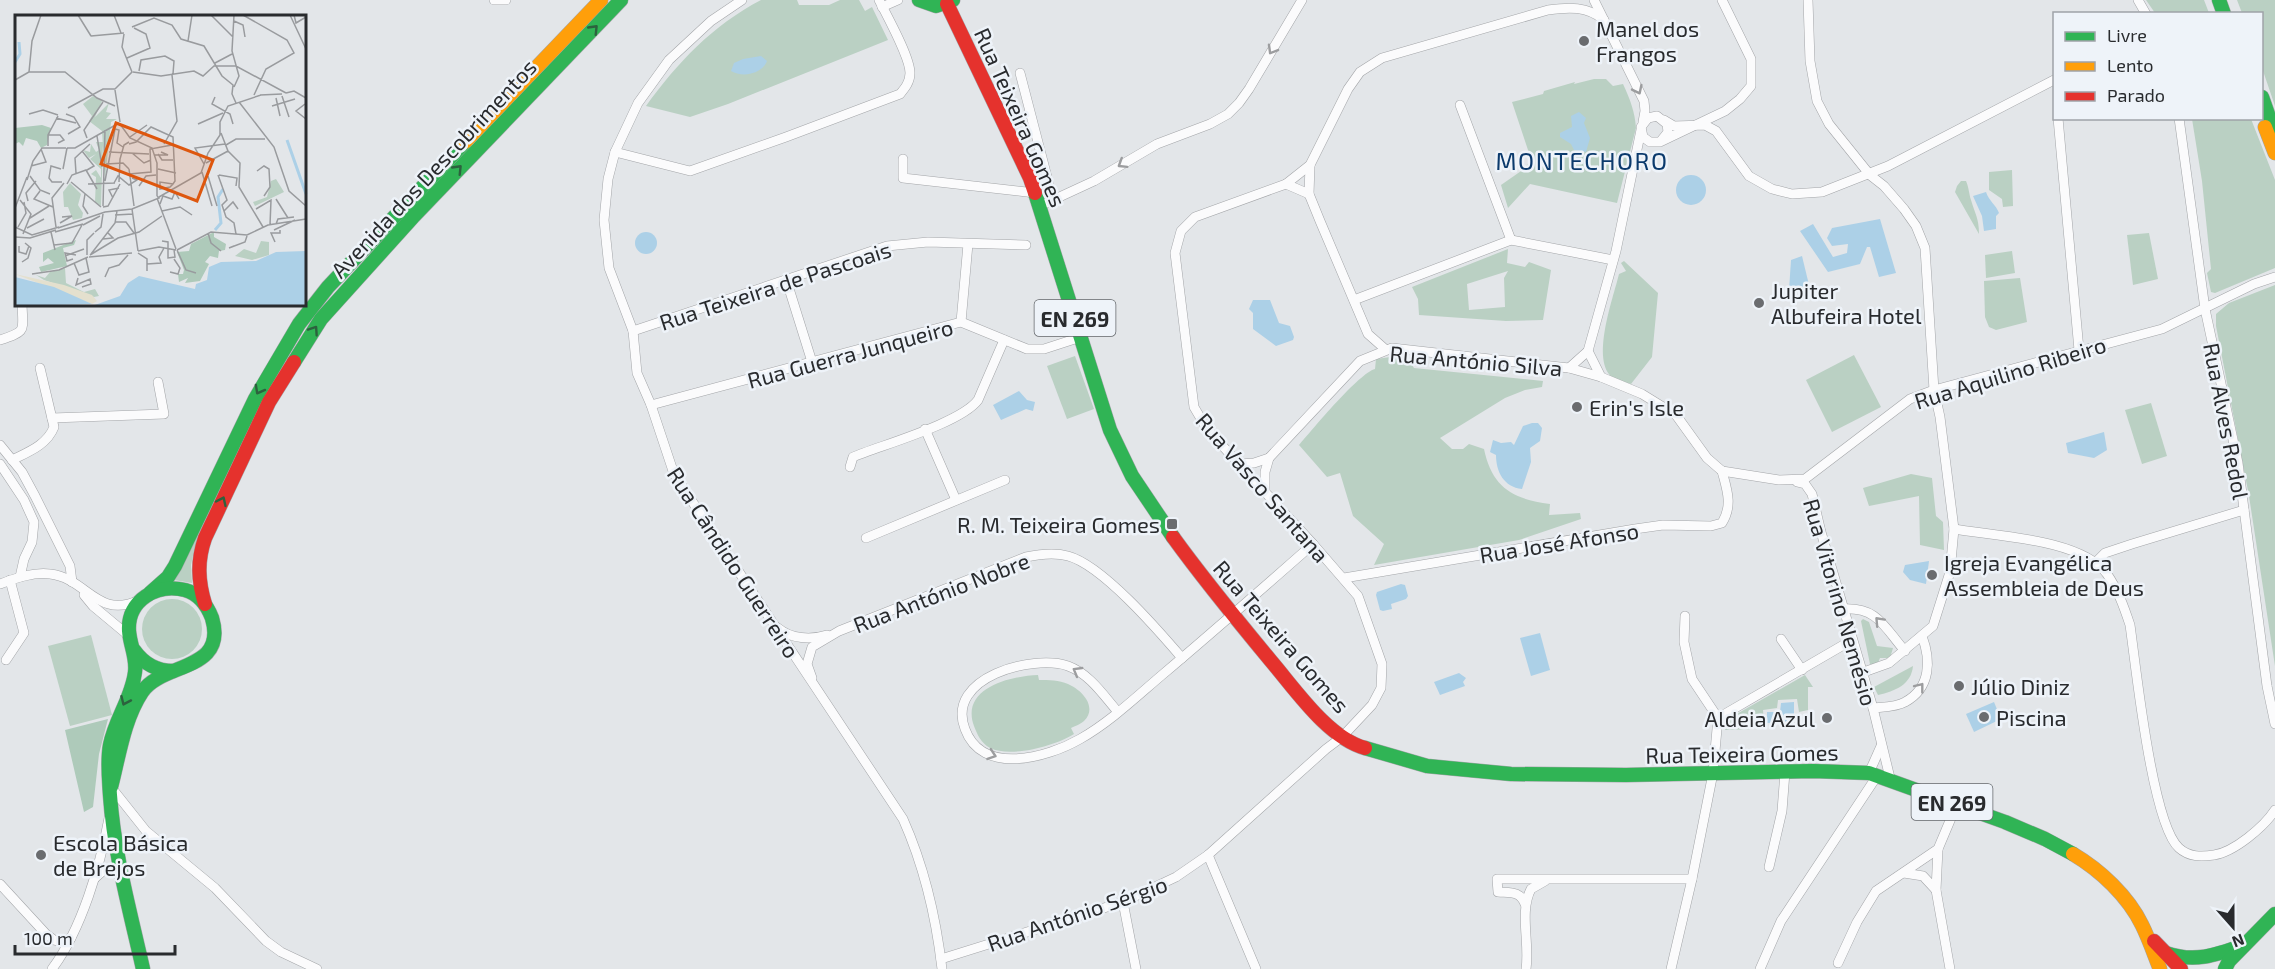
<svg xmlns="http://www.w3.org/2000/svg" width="2275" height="969" font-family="'Exo 2',sans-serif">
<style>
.green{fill:#bad0c3;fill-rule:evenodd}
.forest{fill:#aecaba}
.water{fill:#acd0e7}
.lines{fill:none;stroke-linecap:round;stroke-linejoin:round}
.street-casing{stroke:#a3a5a8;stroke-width:10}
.fast-casing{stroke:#a3a5a8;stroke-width:15}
.slow-casing{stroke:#a3a5a8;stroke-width:15}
.jam-casing{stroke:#a3a5a8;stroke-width:15}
.street{stroke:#fbfbfc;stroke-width:9}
.fast{stroke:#30b455;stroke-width:14}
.slow{stroke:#ff9f0a;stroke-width:14}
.jam{stroke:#e5322d;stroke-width:14}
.oneway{stroke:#2c623e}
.oneway2{stroke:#9c9d9f}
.poi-dot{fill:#6a6c6f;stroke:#eef3f9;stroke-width:2}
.labels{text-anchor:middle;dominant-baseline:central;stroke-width:5;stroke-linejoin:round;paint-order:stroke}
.shield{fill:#eef3f9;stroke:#64676b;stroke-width:1.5}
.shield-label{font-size:21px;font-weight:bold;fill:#292b2e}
.poi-label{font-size:22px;fill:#292b2e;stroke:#eef3f9;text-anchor:start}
.street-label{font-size:22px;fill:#292b2e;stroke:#eef3f9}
.neighbourhood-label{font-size:24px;letter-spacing:1.5px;fill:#0b3a6c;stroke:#eef3f9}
.inset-river{fill:none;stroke:#acd0e7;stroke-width:3}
.inset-road{fill:none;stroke:#999b9e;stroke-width:1.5}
.view{fill:#de570e;fill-opacity:0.15;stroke:#de570e;stroke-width:3}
.inset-edge{fill:none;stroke:#292b2e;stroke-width:3}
</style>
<rect width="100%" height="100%" fill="#e3e6e9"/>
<g class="green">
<path d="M761,0H797L799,5H829L840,0H859L865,11L872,7L888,40L728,104L690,117L646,106C677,63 713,25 761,0Z"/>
<path d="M2146,0H2204L2209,13H2155Z"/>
<path d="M2237,0H2275V106L2262,68V14L2242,13Z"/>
<path d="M1594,79H1606L1613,86L1623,84C1630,99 1635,112 1636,128L1617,203L1530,184L1508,208L1501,185L1524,169L1531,159L1512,102L1543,94L1544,91L1575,82L1574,84Z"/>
<path d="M2192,119H2251L2275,180V268L2215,293L2211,292L2207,273L2211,269L2202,181Z"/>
<path d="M2012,170L2013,206L2003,207L2002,199L1989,190V172Z"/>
<path d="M1961,181H1966C1969,188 1969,194 1971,200C1975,214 1979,218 1979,234L1955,192L1957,186Z"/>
<path d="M2149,233L2158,279L2133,285L2127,235Z"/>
<path d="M1508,249L1507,263L1525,267L1529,262L1551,270L1543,320L1506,321L1419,315L1418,299L1412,287ZM1508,271L1504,278L1505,307L1469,310L1467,284Z"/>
<path d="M2012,251L2015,273L1986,278L1985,255Z"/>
<path d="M1624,261L1658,293L1652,357L1631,384C1626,382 1618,381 1613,378C1590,361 1613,299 1619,274L1626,271L1621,263Z"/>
<path d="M2020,278L2027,322L1996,330L1989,327L1985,317L1984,281Z"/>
<path d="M2275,285V666L2249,496L2216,326V314L2229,303Z"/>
<path d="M1405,355L1414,368L1543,381L1542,387L1525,390L1505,398L1440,438L1452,449H1463L1469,444L1484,449C1492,487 1512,499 1550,504L1549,515L1580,513L1581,519L1519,540L1374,565L1384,544L1353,516L1340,473L1327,477L1299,445C1313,429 1359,373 1375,369L1376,359Z"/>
<path d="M1854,355L1881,407L1832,432L1806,380Z"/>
<path d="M1075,356L1094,409L1067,419L1047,366Z"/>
<path d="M277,373L194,550L191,565L192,583L174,580L185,561L258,406Z"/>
<path d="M2151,403L2167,456L2142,464L2125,410Z"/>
<path d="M1911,474L1932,478L1936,516L1943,522L1944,550L1920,545L1919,496L1869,506L1863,488Z"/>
<circle cx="172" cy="629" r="30"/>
<path d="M1863,619L1869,622L1877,646L1893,648L1890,658H1880L1877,665L1870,664L1861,621Z"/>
<path d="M91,635L112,715L70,726L48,646Z"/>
<path d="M1913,666C1911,685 1895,691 1878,695L1874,687Z"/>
<path d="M1038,675L1039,680C1049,680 1059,680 1068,684C1082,690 1098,707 1084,721C1081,724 1075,726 1071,728L1074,734C1055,746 1011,758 990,748C981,743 977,734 974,726C960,688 1011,676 1038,675Z"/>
<path d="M1805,675L1813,687H1808V710L1799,712L1797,699L1778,700L1777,708L1763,710L1764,723L1755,724V729L1725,730L1728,719Z"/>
</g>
<path class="forest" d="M108,719L99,754L93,807L84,812L65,730Z"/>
<g class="water">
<path d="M761,56L767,61C762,74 743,78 731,71L734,63L743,59Z"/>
<path d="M1579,112L1586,118L1584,123L1590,138L1586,152L1574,150L1571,144L1560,137V133L1572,127L1571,116Z"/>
<circle cx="1691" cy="190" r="15"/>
<path d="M1986,192C1989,201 1996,205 1999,213L1996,216V229L1984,231L1982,216L1973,196Z"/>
<path d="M1880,219L1896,273L1879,277L1870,247H1867L1860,264L1828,272L1800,231L1813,224L1833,257L1847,253L1848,244L1832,246L1827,238L1832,228Z"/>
<circle cx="646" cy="243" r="11"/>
<path d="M1802,256L1809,285L1789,290L1791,260Z"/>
<path d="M1253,300H1270L1279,323L1290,326L1294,337L1293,340L1276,346L1253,329V313L1249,309Z"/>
<path d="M1019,391L1027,400L1035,402L1033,411L1026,409L1001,420L993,405Z"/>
<path d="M1532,423H1538L1542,428L1540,441L1530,448L1531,462L1522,489C1504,487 1496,472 1496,455L1490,452L1493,440L1501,443L1511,442L1514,445L1523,426Z"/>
<path d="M2104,432L2107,450L2094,458L2068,453L2066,443Z"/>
<path d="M1929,561L1926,584L1910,580L1903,572L1905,565Z"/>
<path d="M1401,584L1405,585L1408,596L1406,599L1391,604L1392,609L1383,611L1380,610L1376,595L1377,592Z"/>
<path d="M1540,633L1550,670L1531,676L1520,638Z"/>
<path d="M1459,673L1466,678L1463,682L1465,686L1440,695L1434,682Z"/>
<path d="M1794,702V722L1767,723V712H1780L1781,703Z"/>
<path d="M1994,702L2001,719L1974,732L1966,714Z"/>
</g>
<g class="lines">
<g class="street-casing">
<g id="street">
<path d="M494,0H506"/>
<path d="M742,0L711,21L669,60L638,103L615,152L608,179L604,220L609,268L633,331L637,373L651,405L674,474L903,819C924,866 936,917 942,969"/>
<path d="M1594,0L1644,101L1645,111L1643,122"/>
<path d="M1808,0L1810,61L1817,101L1829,124L1870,175L1884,186L1904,209L1916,226L1925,248L1934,390L1940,417L1954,529L1950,572L1933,626L1889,663L1861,673"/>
<path d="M2138,0L2146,14"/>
<path d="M882,7L898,0"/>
<path d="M1020,73L1053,200"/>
<path d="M1460,105L1511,240"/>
<path d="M2058,118L2079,350"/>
<path d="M2179,118L2205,309L2238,463L2267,686L2275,724"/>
<path d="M1664,120L1674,126L1705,125L1716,131L1749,176L1772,189L1792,194L1822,192L1888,166L2054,80"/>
<path d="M1660,142L1668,132L1667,124L1657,116L1648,118L1641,127L1643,137L1650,142H1660L1725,111L1740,99L1751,86V59L1722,0"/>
<path d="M615,152L690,171L786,137L900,94C905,88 910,82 910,73C910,57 887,16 879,0"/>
<path d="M903,159V178L1035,193"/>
<path d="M1310,165L1309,194L1320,221L1368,334L1385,349"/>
<path d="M1286,184L1309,194"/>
<path d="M1040,206L1094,181L1157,144L1210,124L1228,114L1239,103L1249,89L1302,0"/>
<path d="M786,279L812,362"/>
<path d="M1354,300L1511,240L1613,260"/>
<path d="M961,322L968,244"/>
<path d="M633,331L887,246L928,242L1026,245"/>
<path d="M0,340C27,331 23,332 22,304"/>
<path d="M1588,351L1601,377"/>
<path d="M1569,368L1588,351L1616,251L1641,130"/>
<path d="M651,405L961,322L1027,349H1044L1081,337"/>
<path d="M52,418L164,414L158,382"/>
<path d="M925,429L956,500"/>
<path d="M0,445L22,472L35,496L70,566L72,582"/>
<path d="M12,460C28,452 47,445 54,427L40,368"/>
<path d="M0,464L24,500L34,522L32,542L24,559L20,577"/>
<path d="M1240,464L1254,463L1269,458"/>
<path d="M850,467L853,457C882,445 961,423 978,400L1004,340"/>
<path d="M1722,471L1779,480L1805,479L1910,399L1934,390L2162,329L2254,284L2275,277"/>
<path d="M1797,482L1805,484L1812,494L1821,532L1873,708L1891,782"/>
<path d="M1265,490V472L1269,458L1360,361L1392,348L1569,368L1601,377L1642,394L1676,415L1707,458L1722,471"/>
<path d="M1954,529C1995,536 2082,539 2107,574C2118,590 2124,607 2130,625C2136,667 2152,824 2179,848C2189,857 2201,857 2214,855C2234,852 2264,827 2275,810"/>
<path d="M866,538L1005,480"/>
<path d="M2096,562L2105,553L2132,544L2244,510"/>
<path d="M1344,578L1635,529L1663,525L1711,526L1722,523C1733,505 1727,490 1722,471"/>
<path d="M0,584C16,578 33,572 50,574C87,578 97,620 139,600"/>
<path d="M84,595L93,606L129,636"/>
<path d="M1843,609C1878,607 1884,627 1905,651"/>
<path d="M1685,616L1684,642L1692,679L1718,718"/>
<path d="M778,628C791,639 811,640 827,635"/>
<path d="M1781,639L1802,670"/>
<path d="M6,660L24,633L10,580"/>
<path d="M812,678L807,664L812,647L839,631L1026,557C1040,554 1054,552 1068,556C1102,565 1158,630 1182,658"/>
<path d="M1873,708C1883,707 1897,707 1905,702C1931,688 1931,660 1922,636"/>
<path d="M1118,712C1104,696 1090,674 1068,666C1033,654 945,677 965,729C982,776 1047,758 1080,739C1110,722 1136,697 1162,675C1213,632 1263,588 1313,544"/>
<path d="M1869,773L1881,746"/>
<path d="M111,787L146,831L215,888L266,941L281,952L317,969"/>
<path d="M1938,849L1936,890L1950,969"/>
<path d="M1208,855L1256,969"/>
<path d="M1769,867L1782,811L1785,772"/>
<path d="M1904,873L1923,876L1936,890"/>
<path d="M95,878L104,870L110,868L122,878"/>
<path d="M0,884L46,934L54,940L63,942L71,938"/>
<path d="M1123,902L1136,969"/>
<path d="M1525,904C1520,891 1511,893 1498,892L1497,879H1692"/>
<path d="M941,959L1123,902L1176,877L1208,855L1326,749L1342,737L1372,705L1381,688L1382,664L1358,596L1313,544L1207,429L1194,407L1175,253L1181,231L1195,217L1286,184L1310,165L1348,89L1360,72L1382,58L1548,10C1569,7 1587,6 1604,20"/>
<path d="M1838,963L1857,922L1876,891L1938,849L1957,804"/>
<path d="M52,969C82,929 100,866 109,818"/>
<path d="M1526,969C1530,943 1519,912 1531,889L1545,881"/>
<path d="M1671,969L1692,879L1713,773L1718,718L1852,640"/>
<path d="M1760,969L1781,921L1877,776"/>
</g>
</g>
<g class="fast-casing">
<g id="fast">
<path d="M919,0L936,6L953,0"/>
<path d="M2219,0L2224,14"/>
<path d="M2262,97L2275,134"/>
<path d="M1035,193L1110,430L1132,476L1173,537"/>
<path d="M294,362L321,319L413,217L621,0"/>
<path d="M150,593L168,577L175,566L255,399L299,324L328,287L465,142"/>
<path d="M134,650C144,664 156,671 173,671"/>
<path d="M1365,748L1427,766L1511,774L1626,775L1813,771L1869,773L2005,822L2045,839L2073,854"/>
<path d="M111,787C119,756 124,719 142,692C162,662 228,672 212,618C207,605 199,594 185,590C157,583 127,600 129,631C130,645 137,658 135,672C132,698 115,719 110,745C107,761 109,778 110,795C114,854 130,911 143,969"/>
<path d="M2166,953C2195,963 2216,955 2244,945"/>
<path d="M2225,969L2229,961L2275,914"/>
</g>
</g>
<g class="slow-casing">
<g id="slow">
<path d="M2265,127L2275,153"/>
<path d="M465,142L601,0"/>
<path d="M2073,854C2100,870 2128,896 2142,925C2149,939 2154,954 2160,969"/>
</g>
</g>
<g class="jam-casing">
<g id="jam">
<path d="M947,4L1030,178L1035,193"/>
<path d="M1173,537C1204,580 1237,620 1271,661C1295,689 1328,738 1365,748"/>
<path d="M205,604C198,581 197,561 205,538L269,402L294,362"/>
<path d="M2154,941L2181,969"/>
</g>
</g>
<use href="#street" class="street"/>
<use href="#fast" class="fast"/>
<use href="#slow" class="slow"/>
<use href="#jam" class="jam"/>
</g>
<defs><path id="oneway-chevron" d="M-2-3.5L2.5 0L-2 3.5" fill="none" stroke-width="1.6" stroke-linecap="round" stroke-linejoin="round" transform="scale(1.5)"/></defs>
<g class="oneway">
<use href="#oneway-chevron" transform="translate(594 29) rotate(-46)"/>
<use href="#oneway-chevron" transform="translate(458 169) rotate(-46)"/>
<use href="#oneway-chevron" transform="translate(314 330) rotate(-56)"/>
<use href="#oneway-chevron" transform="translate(259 390) rotate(119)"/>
<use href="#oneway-chevron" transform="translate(222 501) rotate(-65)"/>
<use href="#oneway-chevron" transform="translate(125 701) rotate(114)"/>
</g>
<g class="oneway2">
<use href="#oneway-chevron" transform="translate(1272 50) rotate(120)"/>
<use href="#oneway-chevron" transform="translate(1638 90) rotate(64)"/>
<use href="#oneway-chevron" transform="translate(1122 164) rotate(148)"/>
<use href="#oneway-chevron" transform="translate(1879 621) rotate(-133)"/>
<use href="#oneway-chevron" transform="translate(1077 671) rotate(-150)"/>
<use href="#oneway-chevron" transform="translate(1920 687) rotate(-52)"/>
<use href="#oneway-chevron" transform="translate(992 755) rotate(19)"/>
</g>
<g class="poi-dot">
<circle cx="1584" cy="41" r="6"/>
<circle cx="1759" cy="303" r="6"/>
<circle cx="1577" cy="407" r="6"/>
<rect x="1166" y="518" width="12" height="12" rx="3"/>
<circle cx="1932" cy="575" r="6"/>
<circle cx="1959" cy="686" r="6"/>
<circle cx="1984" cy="717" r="6"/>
<circle cx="1827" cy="718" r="6"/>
<circle cx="41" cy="855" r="6"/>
</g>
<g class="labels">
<g class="shield">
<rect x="1034.5" y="300" width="81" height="36" rx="4.5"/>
<rect x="1911.5" y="784" width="81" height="36" rx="4.5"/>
</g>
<g class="shield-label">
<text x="1075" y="318">EN 269</text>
<text x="1952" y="802">EN 269</text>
</g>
<g class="poi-label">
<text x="1596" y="28">Manel dos<tspan x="1596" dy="25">Frangos</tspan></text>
<text x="1771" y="290">Jupiter<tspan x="1771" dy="25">Albufeira Hotel</tspan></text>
<text x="1589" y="407">Erin's Isle</text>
<text x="1160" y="524" text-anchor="end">R. M. Teixeira Gomes</text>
<text x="1944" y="562">Igreja Evangélica<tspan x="1944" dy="25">Assembleia de Deus</tspan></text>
<text x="1971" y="686">Júlio Diniz</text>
<text x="1996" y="717">Piscina</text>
<text x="1815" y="718" text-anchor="end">Aldeia Azul</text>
<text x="53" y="842">Escola Básica<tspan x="53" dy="25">de Brejos</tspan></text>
</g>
<g class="street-label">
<text transform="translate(1021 117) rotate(66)">Rua Teixeira Gomes</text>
<text transform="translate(433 168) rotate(-47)">Avenida dos Descobrimentos</text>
<text transform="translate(775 285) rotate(-18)">Rua Teixeira de Pascoais</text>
<text transform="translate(850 353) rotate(-15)">Rua Guerra Junqueiro</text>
<text transform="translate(1476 360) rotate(5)">Rua António Silva</text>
<text transform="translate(2010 372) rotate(-17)">Rua Aquilino Ribeiro</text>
<text transform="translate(2227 421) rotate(79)">Rua Alves Redol</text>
<text transform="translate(1263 487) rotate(49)">Rua Vasco Santana</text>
<text transform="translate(1559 542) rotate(-9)">Rua José Afonso</text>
<text transform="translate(734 562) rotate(57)">Rua Cândido Guerreiro</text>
<text transform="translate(941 592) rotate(-21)">Rua António Nobre</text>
<text transform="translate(1841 602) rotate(74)">Rua Vitorino Nemésio</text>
<text transform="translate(1282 636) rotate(49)">Rua Teixeira Gomes</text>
<text transform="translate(1742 753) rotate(-1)">Rua Teixeira Gomes</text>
<text transform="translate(1077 913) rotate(-19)">Rua António Sérgio</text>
</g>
<g class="neighbourhood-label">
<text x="1582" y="160">MONTECHORO</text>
</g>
</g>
<g transform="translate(15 15)">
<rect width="291" height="291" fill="#e3e6e9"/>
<path d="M78,81L87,86L80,102L94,88L91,97L96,98L91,104H102L96,107L90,164L87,116L74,106L77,101L68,89ZM81,127H88L86,191L80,187L81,162L76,159L81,155L86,163V154L75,144L81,139L74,143L68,135L75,137L76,129L81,137L84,135ZM261,164L269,177L240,191L238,187L252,182L256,166ZM55,168L66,179L63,190L68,198L67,203L58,205L53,192H49L48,177ZM246,226L254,227V240L237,245L220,241L229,234L241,238ZM50,253L51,268L69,277L80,274L84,281L79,282L29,265L21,260L30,263L35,257Z" fill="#bad0c3"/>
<path d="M27,110L36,113L32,130L26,133L22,126L11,123L8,131L4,127L0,129V113ZM199,217V222L211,229L210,235L204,236L203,243L195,241L190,247L194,249L185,266L170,268L173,263L164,267L163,259H168L169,255L162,237L174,236L176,229ZM61,225L59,230L48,233L52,251L26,257L24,252L39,248L33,243L28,247V238Z" fill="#aecaba"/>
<path d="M0,259L49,270L77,280L82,286L77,289Z" fill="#e4e0ce"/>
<path d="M291,236V291H77L105,281L113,268L124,261L180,274L181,269L192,265L194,252L206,247L241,246L261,237ZM0,262L39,272L77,289L0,291Z" fill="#acd0e7"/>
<path class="inset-river" d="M0,47L5,39L4,27M272,125L291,179M200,215L206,208L203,182L208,174"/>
<path class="inset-road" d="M63,0L76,21M99,0L106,18M196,0L218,22M228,0L272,25L279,38L251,54L239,80M275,0L291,34M279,0L281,8L291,2M219,6L228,10L230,22M117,12L139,3L157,10L166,24L189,31L207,61L218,70L217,79L221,88M76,21L109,18M173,26L177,0M112,43L135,33L131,19L119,13M200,48L217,39M124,56L126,45L150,41L159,46L158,59M14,57H50L82,83L100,91M118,57L146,61L179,56L188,61L199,51H221L271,78M0,65L14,57L17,26L26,0M219,72L224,61L217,36L219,0M100,74L117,57L107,32L109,19M100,75L105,107M271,78L279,76L291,83M245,80L267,79M267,81L274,102M200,82L197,89L215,99L218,109M261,83L265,101M224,87L259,132L274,176L291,191M290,89L281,96L291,104M257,91L280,84M53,93L88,74H100M14,99L28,95L43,100M51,99L59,102L65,112L53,119M41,103L61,108M105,109L115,123L137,133L142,148V181M183,109L208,98M206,118L213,136L225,148L224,172L248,212M33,120H45L49,125L43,128M291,120V148M82,121L87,152M115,122L132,110M72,123L69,115L88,87M114,129L121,127L136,112L158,122L160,166L158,169L155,172L145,174V167L158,169M149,129L162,106L157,60M211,130L221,124H250M33,131V120L43,101M52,133H60L104,108M67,136L79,151L72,155M94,137L134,139M117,138L129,148L136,145M143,139L147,145H158M139,140H153L146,137M191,148L213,136M91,149L108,148L114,154M189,149L180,133L210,129M16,151L31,147L26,134M46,154L36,151L34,163L37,167H47M48,154L52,133M114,154L119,191M143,154L161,158M242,156L249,151L254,154L255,172L249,181M187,157L197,191M61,158L60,143L75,129M114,159L136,157L135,134L157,130M203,160L212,185L207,190L211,202L219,208L221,219M204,160L222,163L221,171M15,161L25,175L35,179M193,161L202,191M12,165L18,146L27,133H51M90,166L100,114L104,115L102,128L108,132M56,167L86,192M104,167L105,144L109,130L114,127M99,168L103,161L114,170L122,165L117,163M52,169L57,160L71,155L82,174M73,169L100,168M124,171L131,161L141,160M25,176L19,184L38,192M70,179L68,191L73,199M144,182L186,158L193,138L205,120V107L213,91L246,80M98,183L94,175L104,173M142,183L161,234M261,184L273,203M5,185L16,199L8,219M13,186L11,178L21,166M145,189L148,181L157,184L160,177L164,184M88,191L90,115M88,192L93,191L105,169M0,193L12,162M117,194L123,236M241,194L256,185L255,210M147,196L165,192L177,200M209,196L218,187L223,194M100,200L118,199M15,203L34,191M100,207H111L119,218M45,208L57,201L47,202M261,209L263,204L279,202M68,210L85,201M0,212L17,220L44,212M3,212L11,198L9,187M41,212L37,183L49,168M12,213L29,204M43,213L90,197L117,194L144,183L142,181M259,215L280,205M36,217L40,235M40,217L68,209M80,217L86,212L88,199M193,218L196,228L206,236M0,222L15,223L41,215M88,224L98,223L92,217M147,226L153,227V243L160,242L159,235M260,227L256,218H265V215M39,230L57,228L67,210M4,231V237L11,239L14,231M219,231L214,233L230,227L232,221M162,235L196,217L232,220L253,210L291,204M162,235L171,255L181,258M123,236L144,232L161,235M123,238L132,244V256M76,239L100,208L102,196M72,240V225L79,218M75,240L103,223L124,217L147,201M50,241L69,234M74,242L117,238M58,244L52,246L50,238L61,240M7,247L13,243L16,233L10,228M59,248L64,260L74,257L71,243M132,249L146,248L144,242L149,233M155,257L163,259L165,253L159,244M17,259L44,255L73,242M90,262L94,253L104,250L113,240M63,263L61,270L75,264L76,269L67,272"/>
<path class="view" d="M101,108L198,145L182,186L86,149Z"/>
<rect width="291" height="291" class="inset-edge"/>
</g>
<rect x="2053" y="12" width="210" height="108" fill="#eef3f9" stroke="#9fa3a8" stroke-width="1.5"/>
<rect x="2065" y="32" width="30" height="9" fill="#30b455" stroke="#9fa3a8" stroke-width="1.5"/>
<text x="2107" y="42" font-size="18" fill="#292b2e">Livre</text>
<rect x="2065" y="62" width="30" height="9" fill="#ff9f0a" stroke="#9fa3a8" stroke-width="1.5"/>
<text x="2107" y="72" font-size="18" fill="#292b2e">Lento</text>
<rect x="2065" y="92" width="30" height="9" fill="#e5322d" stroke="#9fa3a8" stroke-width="1.5"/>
<text x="2107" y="102" font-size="18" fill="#292b2e">Parado</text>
<g transform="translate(2233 927) rotate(159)" stroke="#eef3f9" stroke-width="4.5" paint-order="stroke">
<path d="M0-4.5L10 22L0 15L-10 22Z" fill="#292b2e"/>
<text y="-9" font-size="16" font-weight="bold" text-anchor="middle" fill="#292b2e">N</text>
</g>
<path d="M15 945v9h160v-9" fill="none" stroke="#292b2e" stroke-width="3"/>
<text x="24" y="945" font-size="18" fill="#292b2e" stroke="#eef3f9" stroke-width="4.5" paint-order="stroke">100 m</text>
</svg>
